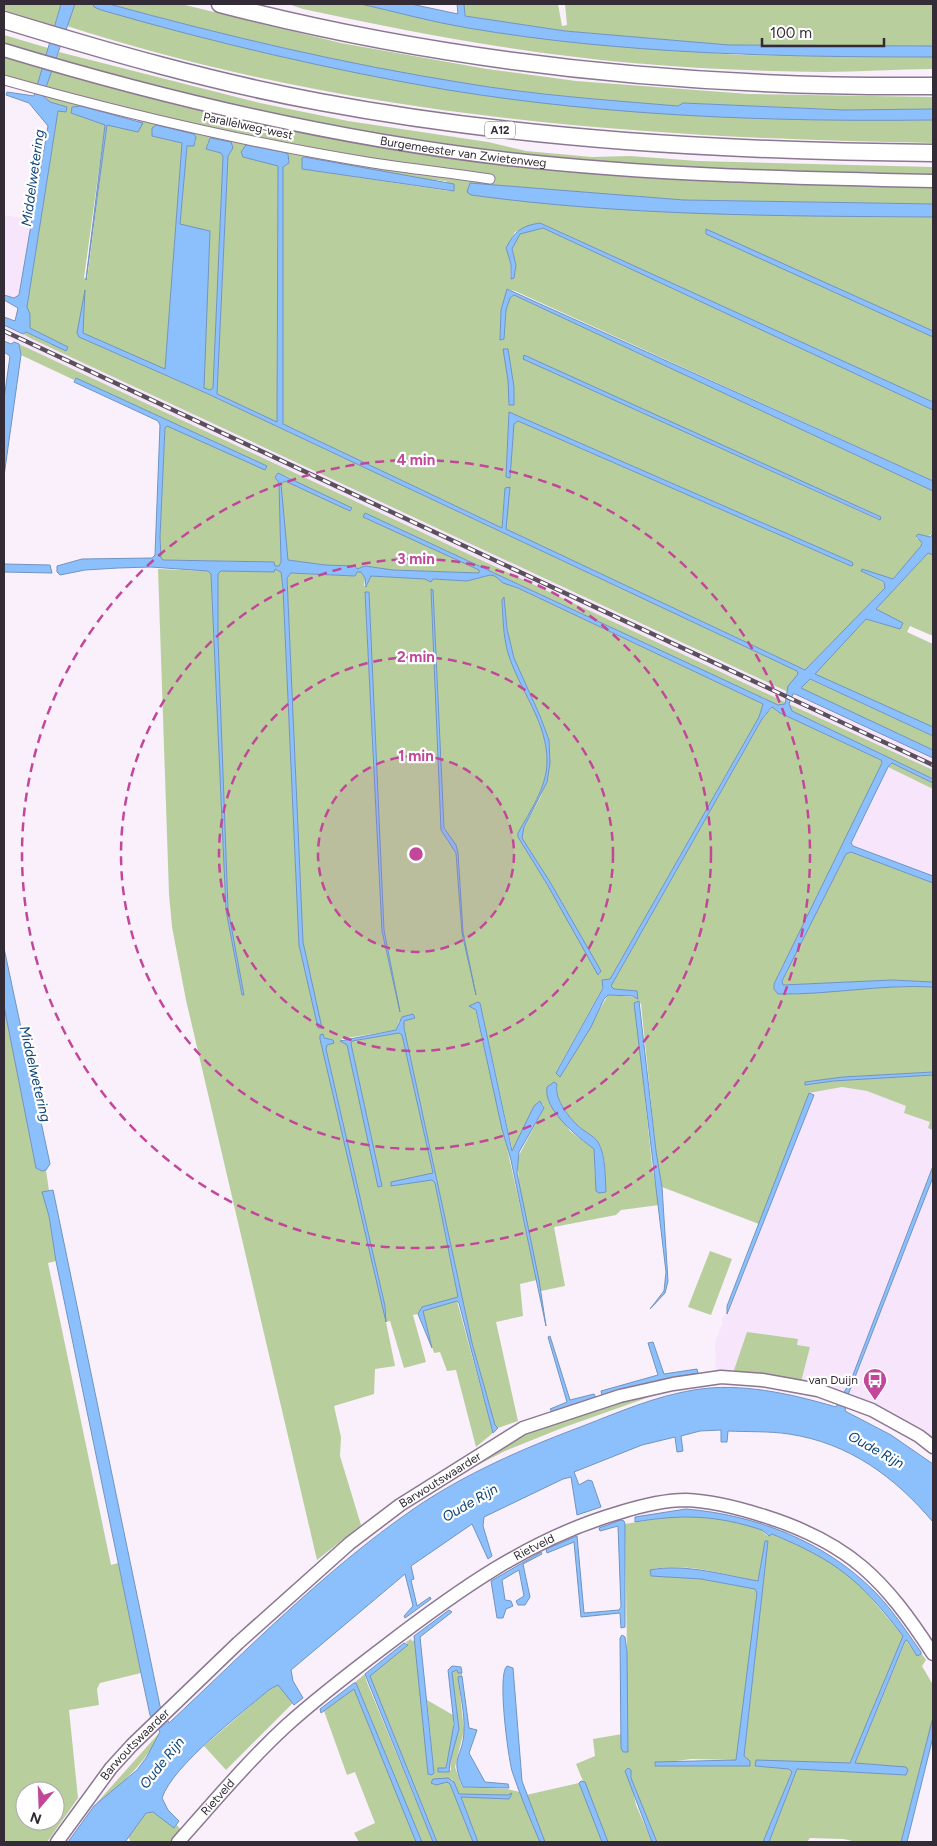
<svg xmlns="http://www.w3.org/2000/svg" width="937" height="1846" font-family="Figtree,sans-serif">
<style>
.built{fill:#f7e6fb}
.green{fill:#b9ce9d;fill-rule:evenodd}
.water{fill:#8cc0fc;stroke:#7193c0}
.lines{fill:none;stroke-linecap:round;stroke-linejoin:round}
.street-casing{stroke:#8b7791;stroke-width:11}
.secondary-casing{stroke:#8b7791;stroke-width:15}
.highway-casing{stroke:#8b7791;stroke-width:19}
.street{stroke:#fff;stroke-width:9}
.secondary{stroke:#fff;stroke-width:12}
.highway{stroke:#fff;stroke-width:16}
.rail-casing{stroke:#59505b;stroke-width:4.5}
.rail{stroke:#fff;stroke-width:2.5;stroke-dasharray:8;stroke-linecap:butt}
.ring{fill:none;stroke:#c2479a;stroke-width:2.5;stroke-dasharray:9 6}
.labels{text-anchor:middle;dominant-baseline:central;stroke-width:4.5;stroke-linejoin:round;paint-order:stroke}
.shield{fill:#fff;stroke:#706b72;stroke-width:1}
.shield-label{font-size:11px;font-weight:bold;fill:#332b35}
.street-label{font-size:12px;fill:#332b35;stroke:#fff}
.poi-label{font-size:12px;fill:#332b35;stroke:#fff;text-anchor:end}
.water-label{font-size:14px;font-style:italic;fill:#0d4378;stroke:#fff}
.centre{fill:#c2479a;stroke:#fff;stroke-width:2.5}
.ring-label{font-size:15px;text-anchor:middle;font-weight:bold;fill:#c2479a;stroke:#fff;stroke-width:4.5;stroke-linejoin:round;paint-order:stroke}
</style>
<rect width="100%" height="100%" fill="#f9f0fc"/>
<g class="built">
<path d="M4,215L32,220L23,278L19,295L15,298L4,295Z"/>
<path d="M4,325L788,692L785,702L4,337Z"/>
<path d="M793,694L933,758V770L789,704Z"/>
<path d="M888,767L933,789V876L853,846L851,843Z"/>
<path d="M842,1087L867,1091L906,1106L933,1122V1439L900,1418L875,1405L801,1382L810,1347L797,1345L798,1339L733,1373L716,1371L715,1343L723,1322L721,1320L730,1307L814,1095L811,1093L821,1089Z"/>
</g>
<g class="green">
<path d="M4,4H61L54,26L4,10Z"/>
<path d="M75,4H93L94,7C211,37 328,70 448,89C546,106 646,112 745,116C808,118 871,121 933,120V143C640,138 348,117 67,26Z"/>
<path d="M109,4H181L341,43L487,69L576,81L749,94L933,97V109L844,110L683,103L678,106C606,100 534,95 464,83C344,64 226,36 109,4Z"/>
<path d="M288,4H361L468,28L565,41L659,49L739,55L933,57V69C897,69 860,72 824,72C717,71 609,64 503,47C436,37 369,23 303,9Z"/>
<path d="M464,4H558L562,26L567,25L565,4H933V46L729,45L565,31L465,16Z"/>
<path d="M4,35L48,48L46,57L4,44Z"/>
<path d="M59,52L260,103L348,121L488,142L526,151L592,157L630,156L698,161L933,167V175C816,173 698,172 581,161C403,144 228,110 56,59Z"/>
<path d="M4,57L42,69L37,85L4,76Z"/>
<path d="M51,71L180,106L306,133L614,174L733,182L933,186V204L684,200L468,184L853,216L933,217V331L706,230L707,234L933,337V402L540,223L515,232L506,248L511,264L510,278L516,265L512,249L520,233L543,228L933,410V481L515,291L507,289L501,310L500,340L504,339L506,310L510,298L514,295L933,491V534L926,537L918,534L916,538L921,541V546L893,579L861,571L884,583L885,588L805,670L506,529L505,489L502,528L283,424V167L289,163L288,154L283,152L246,145L278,166L277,423L217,394L228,156L231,152L208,142L206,149L221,153L223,157L213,388L210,390L203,388L210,231L180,225L187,145L196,142L194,134L152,136L182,143L165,370L83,333L79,326L77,333L79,337L206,393L797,671L798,675L788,692L32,339L23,334L26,332L50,344L68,347L30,328V314L27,307L58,110L66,112L67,107L50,102L43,96ZM81,106L141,121L107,125L87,279L84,278L105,125L71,113L72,107ZM302,169L446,181L454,191H449ZM524,359L881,517L879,520ZM509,412L852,562V565L851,566L518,421L514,424L510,477H506Z"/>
<path d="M19,344L785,702V704L778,705L365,513L364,517L480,570L479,573L393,570L365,566L357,569L355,566L325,565L287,560L281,484L285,481L289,482L291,478L278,473L275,477L279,483L281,562L279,566H275L273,562L163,560L161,558L160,537L165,428L167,426L267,466L76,378L74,380L21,355Z"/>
<path d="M928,553L933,555V636L910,626L907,632L933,644V727L814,674L866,619L900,629L903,623L876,609Z"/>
<path d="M158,569L208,571L211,574L226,910L242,995L228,909L218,638V573L221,571L275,569L281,572L283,588L299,945L318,1028H321L303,942L287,578L291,573L355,576L357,572H361L365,578L364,586H367L371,576L467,581L490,575L495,576L503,583L518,588L763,704L759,717L613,974L610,979L603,980V987L556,1072L560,1077L608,995L634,997L637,991L613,989L611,986L762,719L773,707L780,713L881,760L882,763L774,984L794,994L890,987H933V1072L843,1077L805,1082L806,1085L833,1081L933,1075V1130L928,1128L930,1122L904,1113L906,1106L867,1091L842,1087L809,1093L759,1224L662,1187L656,1151L641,1004L639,1002L635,1003L652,1165L659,1205L621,1210L616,1215L554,1227L565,1286L541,1291L520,1193L517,1159L544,1108L543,1104L534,1106L513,1152L480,1003L475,1008L537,1280L520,1284L523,1316L496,1322L518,1421L498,1428L495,1425L472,1343L404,1028V1021L415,1018L399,1021L396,1030L341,1039L347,1045L378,1186H382L351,1044L352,1041L399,1033L402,1035L433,1173L392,1186L432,1180L435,1183L458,1298L422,1307L418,1314L413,1315L426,1362L404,1368L390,1321L386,1322L395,1366L375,1369L374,1394L334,1406L341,1437L340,1456L361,1525L317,1560L186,1000L172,927L169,894ZM431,590L433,591L444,828L458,853L463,932L476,995L462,932L456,853L441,830ZM367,592H369L384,930L400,1012L382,931L365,593ZM504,598L507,629L514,658L540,716L549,740L550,763L541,796L524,827L522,839L550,882L600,971L599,975L547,884L518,837V833C530,811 546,789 547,763C548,722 519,690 508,653C503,635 503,618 502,600ZM323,1034L324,1038L333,1040L334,1042L327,1045L326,1049L385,1306L386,1318L320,1039ZM557,1084C554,1098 567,1115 577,1125C583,1131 593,1135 598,1142C607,1155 605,1177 606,1192L595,1179L594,1149L570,1131L548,1099Z"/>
<path d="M809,679L933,736V750L800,688Z"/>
<path d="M789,704L933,770V779L792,711Z"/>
<path d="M892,763L933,783V789L888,767Z"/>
<path d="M851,852L933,883V982L892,980L783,985L782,981L846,854Z"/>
<path d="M4,1006L36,1168L42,1171L46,1170L49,1191L43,1193L49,1216L56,1261L48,1263L111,1565L118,1563L141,1673L100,1683L97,1689L99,1705L69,1710L78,1798L47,1842H4ZM25,1791H55V1821H25Z"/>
<path d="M710,1251L732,1259L711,1315L688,1307Z"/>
<path d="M457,1301L493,1433L476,1447L456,1370L447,1371L440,1352L434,1353L422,1314L424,1309Z"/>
<path d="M747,1332L798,1339L797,1345L810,1347L801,1382L733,1373Z"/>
<path d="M652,1393V1396L562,1428L505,1451L460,1474L494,1450L545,1424Z"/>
<path d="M681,1515C703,1516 740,1518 760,1529C764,1531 764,1535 769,1536L771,1534L807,1548L837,1566L859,1584L903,1636L850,1763L756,1761L755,1766L789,1769L792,1772L763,1842H657L631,1778V1770L628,1768L636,1805L652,1842H608L576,1764L595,1756L593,1739L622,1734V1752L627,1652L625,1524ZM765,1541H768L744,1756L750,1765L655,1766L654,1764L691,1759L736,1760L757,1593L755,1589L701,1579L651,1576L650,1570C684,1561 724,1575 758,1581Z"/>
<path d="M411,1639L412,1641L415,1640L428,1774L432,1775L434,1773L427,1700L453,1715V1733L446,1765V1768H438V1772L451,1770L450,1762L457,1712L452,1672L457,1670L458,1673H462V1676L458,1677L464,1730L455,1767L462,1787L507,1789L520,1792L540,1842H478L461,1797L509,1799V1795L459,1794L452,1779L433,1785L447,1782L450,1784L473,1842H437L370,1676L408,1645L406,1642Z"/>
<path d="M906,1640L917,1656L921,1653L926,1660L922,1666L933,1685V1717L901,1842H857L843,1839L810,1838L807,1842H769L797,1769L906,1775L895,1766L855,1763Z"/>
<path d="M365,1674L366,1680L433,1842H422L356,1683H354Z"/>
<path d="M278,1685L293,1703L226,1770L204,1746L270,1689Z"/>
<path d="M354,1688L416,1842H359L354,1833L375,1823L355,1772L347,1775L324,1711Z"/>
<path d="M160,1732C145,1765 121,1784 94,1806Z"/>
<path d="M579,1783L602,1842H545L526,1795Z"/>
<path d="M153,1812L174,1828L177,1825L181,1830L170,1842H131L128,1837L146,1813Z"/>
</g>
<g class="water">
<path d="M61,4H75L43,96L50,102L67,107L66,112L58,111L27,307L30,314V328L68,347L66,351L26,332L23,334L4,325V317L15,321L18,308L4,300V295L14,298L19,295L48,126L29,103L6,95L7,92L34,96Z"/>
<path d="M93,4H109C226,36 344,64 464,83C534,95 606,100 678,106L683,103L844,110L933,109V120C771,122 608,116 448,90C331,70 215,43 101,10L94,7Z"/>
<path d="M361,4H411L458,14L457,4H464L465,16L565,31L729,45L933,46V57C778,57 621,54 468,28C432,22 396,12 361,4Z"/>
<path d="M81,106L143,123L138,132L107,125L86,280L105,125L71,113L72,107Z"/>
<path d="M156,125L194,134L196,137L194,146H187L180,224L210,231L204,388L210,390L213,388L223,157L221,153L206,149L210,138L231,142L233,148L228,156L217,394L277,422L278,166L243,157L241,152L246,145L283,152L288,154L289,163L283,167V424L502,528L505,488L510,487L506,529L805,670L885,588L884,582L861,571L862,569L893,579L921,546L922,543L916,536L918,534L930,537L933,534V555L928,553L876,609L903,623L900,629L866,619L815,674L933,727V736L810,679L801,688L933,750V758L795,694H793L789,704L792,711L933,779V783L892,763L888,767L851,843L853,846L933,876V883L851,852L846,854L782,981L783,985L892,980L933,982V987C881,984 829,995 778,994L774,989V984L882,763L881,760L780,713L772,707L762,719L611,986L614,989L637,991L638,999L633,996L608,995L604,999L591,1027L560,1077L556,1073L603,988L602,980L610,979L613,974L759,717L763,704L518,588L503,583L495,576L490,575L467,581L433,579L431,582L425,579L371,576L366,587L365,578L361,572H357L355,576L291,573L287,578L303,942L322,1028H318L299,945L283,588L281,572L275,569L274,572L221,571L218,574V638L228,909L244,995H242L226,910L211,574L208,571L151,567L118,568L85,570L60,575L57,572V566L82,559L152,558L155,555L160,425L158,421L74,382L76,378L267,466L265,470L167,426L165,428L160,537L161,558L163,560L274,562L275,566H279L281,562L279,483L275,477L278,473L352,508L350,511L285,481L281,484L288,560L325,565L355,566L357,569L365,566L393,570L479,573V570L363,517L365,513L778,705L785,704L788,686L798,674L797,671L206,393L79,337L77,333L85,290L83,333L165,369L182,143L152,136V128Z"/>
<path d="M304,157L454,184V191L302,169V158Z"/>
<path d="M470,183L684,200L933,204V217C779,216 624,216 471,195L467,192Z"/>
<path d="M540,223L933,402V410L543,228L520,234L512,249L516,265L514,278L511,279V264L506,248C515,231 521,226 540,223Z"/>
<path d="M706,229L933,331V337L706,234Z"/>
<path d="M507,289L933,481V491L514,295L510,298L506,310L504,339L500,340L501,310Z"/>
<path d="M4,341L11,344L14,342L19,344L21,355L4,476V399L10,356L4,352Z"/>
<path d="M503,349H508L514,387V405H509L508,380Z"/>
<path d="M524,355L881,517L880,520L523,359Z"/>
<path d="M509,412L852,562L853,565L851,566L518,421L514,424L510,478L506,477Z"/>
<path d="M4,564L50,565L52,573L4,572Z"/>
<path d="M431,589L433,590L444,828L456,845L458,853L463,932L476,995L462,933L456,853L441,830Z"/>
<path d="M365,592H369L384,930L400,1012L382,931Z"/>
<path d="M504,597L507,629L514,658L540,716L549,740L550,763L547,782L524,827L522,838L550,882L601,971L598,975L547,884L518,837V833C530,811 546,789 547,763C548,722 519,690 508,653C503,635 503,617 502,600Z"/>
<path d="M4,948L50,1164L46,1170L42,1171L36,1168L4,1006Z"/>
<path d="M639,1001L656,1151L662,1187L668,1281L665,1293L650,1309L664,1291L666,1272L634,1003Z"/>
<path d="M478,1002L480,1003L512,1151L534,1106L540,1101L544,1108L519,1152L517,1173L539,1280L546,1326L511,1160L502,1129L476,1010L469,1006Z"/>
<path d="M413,1014L415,1018L404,1021V1028L472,1343L495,1425L498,1428L493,1433L459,1303L457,1301L423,1311L432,1348L418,1314L422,1307L458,1297L435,1183L432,1180L391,1186V1182L433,1173L402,1035L399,1033L352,1041L351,1044L382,1186L378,1187L347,1045L340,1041L396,1030L402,1017Z"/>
<path d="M323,1034L324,1038L333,1040L334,1043L327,1045L326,1049L385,1306L386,1322L320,1039V1035Z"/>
<path d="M933,1072V1075L833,1081L805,1085V1082L843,1077Z"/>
<path d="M554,1082L557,1084C554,1098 567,1115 577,1125C583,1131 593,1135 598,1142C606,1155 605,1177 606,1192L599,1193L596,1191L594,1149C578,1137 543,1110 547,1087Z"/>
<path d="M809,1093L814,1095L727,1314V1306Z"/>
<path d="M933,1166V1177L848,1395L845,1411L891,1435L933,1464V1522C895,1477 849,1443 789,1434C769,1431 748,1432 728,1431L727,1442H721V1430L700,1431L681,1436L683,1451L677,1452L675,1437L642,1445L574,1472L579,1485L588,1480L592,1481L601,1507L577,1515L571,1477L563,1479L484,1517L483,1526L492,1556L488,1559L472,1524L411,1566L414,1579L411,1580L417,1606L430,1597L431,1599L405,1618L404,1616L413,1606L405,1574L291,1670L293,1681L303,1698L294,1705L278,1685L270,1689C242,1713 173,1765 162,1798L168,1810L179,1821L174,1828L153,1812L146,1813L125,1842H68L94,1806L137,1770L146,1758L160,1732L150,1715L141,1673L56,1261L49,1216L42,1192L53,1190L160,1706L169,1723C247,1650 324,1571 412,1510C464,1474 524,1448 583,1426C619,1412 656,1396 694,1390C740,1382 792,1394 836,1407L851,1380Z"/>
<path d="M550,1336L570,1400L594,1394L596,1398L552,1412L550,1409L567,1402L548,1337Z"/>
<path d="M653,1342L664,1374L697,1369L698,1373L660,1380L602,1396L601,1391L658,1375L648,1343Z"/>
<path d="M686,1509C756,1515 824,1541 874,1591C892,1609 906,1631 921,1652V1654L917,1656L907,1640L905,1641L855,1763L906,1767L908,1770L906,1775L797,1769L769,1842H763L792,1772L789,1769L755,1766L756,1760L850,1763L903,1636C860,1580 837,1561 772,1534L769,1536L762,1530C716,1515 682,1514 635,1522V1517Z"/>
<path d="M621,1520L624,1521L625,1524V1627L621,1628L620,1613L581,1617L574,1542L547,1553L546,1549L577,1536L584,1613L619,1610L621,1607L618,1526L600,1531L599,1528Z"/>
<path d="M765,1541H768L744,1756L750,1761V1766H655V1762L736,1760L757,1593L755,1589L701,1579L651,1576L650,1570C685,1563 723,1575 758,1581Z"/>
<path d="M541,1552L542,1554L523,1564L530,1597L525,1605H518L516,1601L524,1596L519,1570L502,1580L505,1600L511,1601L513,1606L506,1609L503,1618H497L491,1581Z"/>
<path d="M449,1610L452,1612L420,1637L434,1773L432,1775L428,1774L414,1636Z"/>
<path d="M622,1635L625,1637L627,1652L628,1752H623L621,1748L620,1638Z"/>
<path d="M404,1643L408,1645L370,1676L437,1842H433L365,1674Z"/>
<path d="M452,1666L461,1667L462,1673H458L457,1670L452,1672L459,1729L450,1762L449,1772H438V1768H446L454,1724L448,1670Z"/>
<path d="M507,1666L513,1668L522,1781L545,1842H540C530,1819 520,1795 512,1771C508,1756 497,1674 507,1666Z"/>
<path d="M462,1676L469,1728L477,1730L469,1753L485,1782L508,1784L509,1788L463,1787C449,1755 463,1759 464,1731C465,1713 460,1694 458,1677Z"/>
<path d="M354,1683H356L422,1842H416L354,1689L321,1713L320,1709Z"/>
<path d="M933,1717V1737L907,1842H901Z"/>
<path d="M628,1768L631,1770V1778L657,1842H652L625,1771Z"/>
<path d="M448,1778L454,1782L459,1794L508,1795L512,1793L509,1799L461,1797L478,1842H473L450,1784L447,1782L436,1785L431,1783L433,1779Z"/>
<path d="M581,1781L585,1782L608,1842H602L579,1783Z"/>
</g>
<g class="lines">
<g class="street-casing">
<path id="street" d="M4,80C125,114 249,143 373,163C412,169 451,173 490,179"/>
</g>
<g class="secondary-casing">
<g id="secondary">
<path id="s1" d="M4,50C169,100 337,139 508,159C649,175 791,178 933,181"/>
<path id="s2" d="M57,1842L111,1768L132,1745L238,1643L350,1543L400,1505L523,1428L620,1396L673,1384L721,1377L762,1380L818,1390L872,1410L919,1436L933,1447"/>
<path id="s3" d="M178,1842C213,1803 247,1762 286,1726C317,1698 351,1672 384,1647C457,1591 529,1539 618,1513C640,1506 663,1500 686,1500C713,1501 739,1508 764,1516C850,1543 885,1580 933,1654"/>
</g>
</g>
<g class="highway-casing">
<g id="highway">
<path d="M220,4C454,65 692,88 933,86"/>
<path d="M4,20C108,52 213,82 320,102C523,140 728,151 933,153"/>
</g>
</g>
<use href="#street" class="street"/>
<use href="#secondary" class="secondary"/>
<use href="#highway" class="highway"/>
<g class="rail-casing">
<path id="rail" d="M4,331L933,765"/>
</g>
<use href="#rail" class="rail"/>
</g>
<circle cx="416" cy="854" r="98" fill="#c2479a" fill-opacity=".12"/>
<g class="ring">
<circle cx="416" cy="854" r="98"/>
<circle cx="416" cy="854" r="197"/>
<circle cx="416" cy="854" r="295"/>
<circle cx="416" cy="854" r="394"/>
</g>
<defs>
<g id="bus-pin" transform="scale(1.25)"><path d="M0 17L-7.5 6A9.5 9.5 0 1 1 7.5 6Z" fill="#c2479a" stroke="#fff"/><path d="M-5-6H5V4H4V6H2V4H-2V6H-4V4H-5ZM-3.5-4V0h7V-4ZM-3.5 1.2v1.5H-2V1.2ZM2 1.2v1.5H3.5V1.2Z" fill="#fff"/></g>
</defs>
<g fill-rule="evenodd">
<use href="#bus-pin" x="875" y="1380"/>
</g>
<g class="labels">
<rect class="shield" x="485" y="121.5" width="30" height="17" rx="4"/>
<g class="shield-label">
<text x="500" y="130">A12</text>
</g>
<g class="street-label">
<text transform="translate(248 126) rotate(12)">Parallelweg-west</text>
<text stroke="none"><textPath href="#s1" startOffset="471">Burgemeester van Zwietenweg</textPath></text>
<text stroke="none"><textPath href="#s2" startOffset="530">Barwoutswaarder</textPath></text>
<text stroke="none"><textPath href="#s3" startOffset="465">Rietveld</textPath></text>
<text stroke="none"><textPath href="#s2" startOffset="125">Barwoutswaarder</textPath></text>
<text stroke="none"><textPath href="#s3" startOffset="60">Rietveld</textPath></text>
</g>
<g class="poi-label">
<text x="858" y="1380">van Duijn</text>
</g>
<g class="water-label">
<text transform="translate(33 178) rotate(-82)">Middelwetering</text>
<text transform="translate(35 1074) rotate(77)">Middelwetering</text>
<text transform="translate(876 1450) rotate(29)">Oude Rijn</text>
<text transform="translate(470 1503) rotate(-30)">Oude Rijn</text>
<text transform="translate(162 1763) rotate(-51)">Oude Rijn</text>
</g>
</g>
<circle cx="416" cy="854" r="8" class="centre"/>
<g class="ring-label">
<text x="416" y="465">4 min</text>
<text x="416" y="564">3 min</text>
<text x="416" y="662">2 min</text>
<text x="416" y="761">1 min</text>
</g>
<rect width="937" height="1846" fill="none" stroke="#332b35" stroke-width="10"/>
<g transform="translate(40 1806) rotate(199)"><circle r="24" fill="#ffffff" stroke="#adaaae"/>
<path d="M0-4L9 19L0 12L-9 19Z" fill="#c2479a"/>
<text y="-8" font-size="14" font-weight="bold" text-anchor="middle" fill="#332b35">N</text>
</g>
<path d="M762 38v8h122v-8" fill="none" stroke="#332b35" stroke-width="2.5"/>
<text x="770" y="38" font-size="15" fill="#332b35" stroke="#ffffff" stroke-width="4" paint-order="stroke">100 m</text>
</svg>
